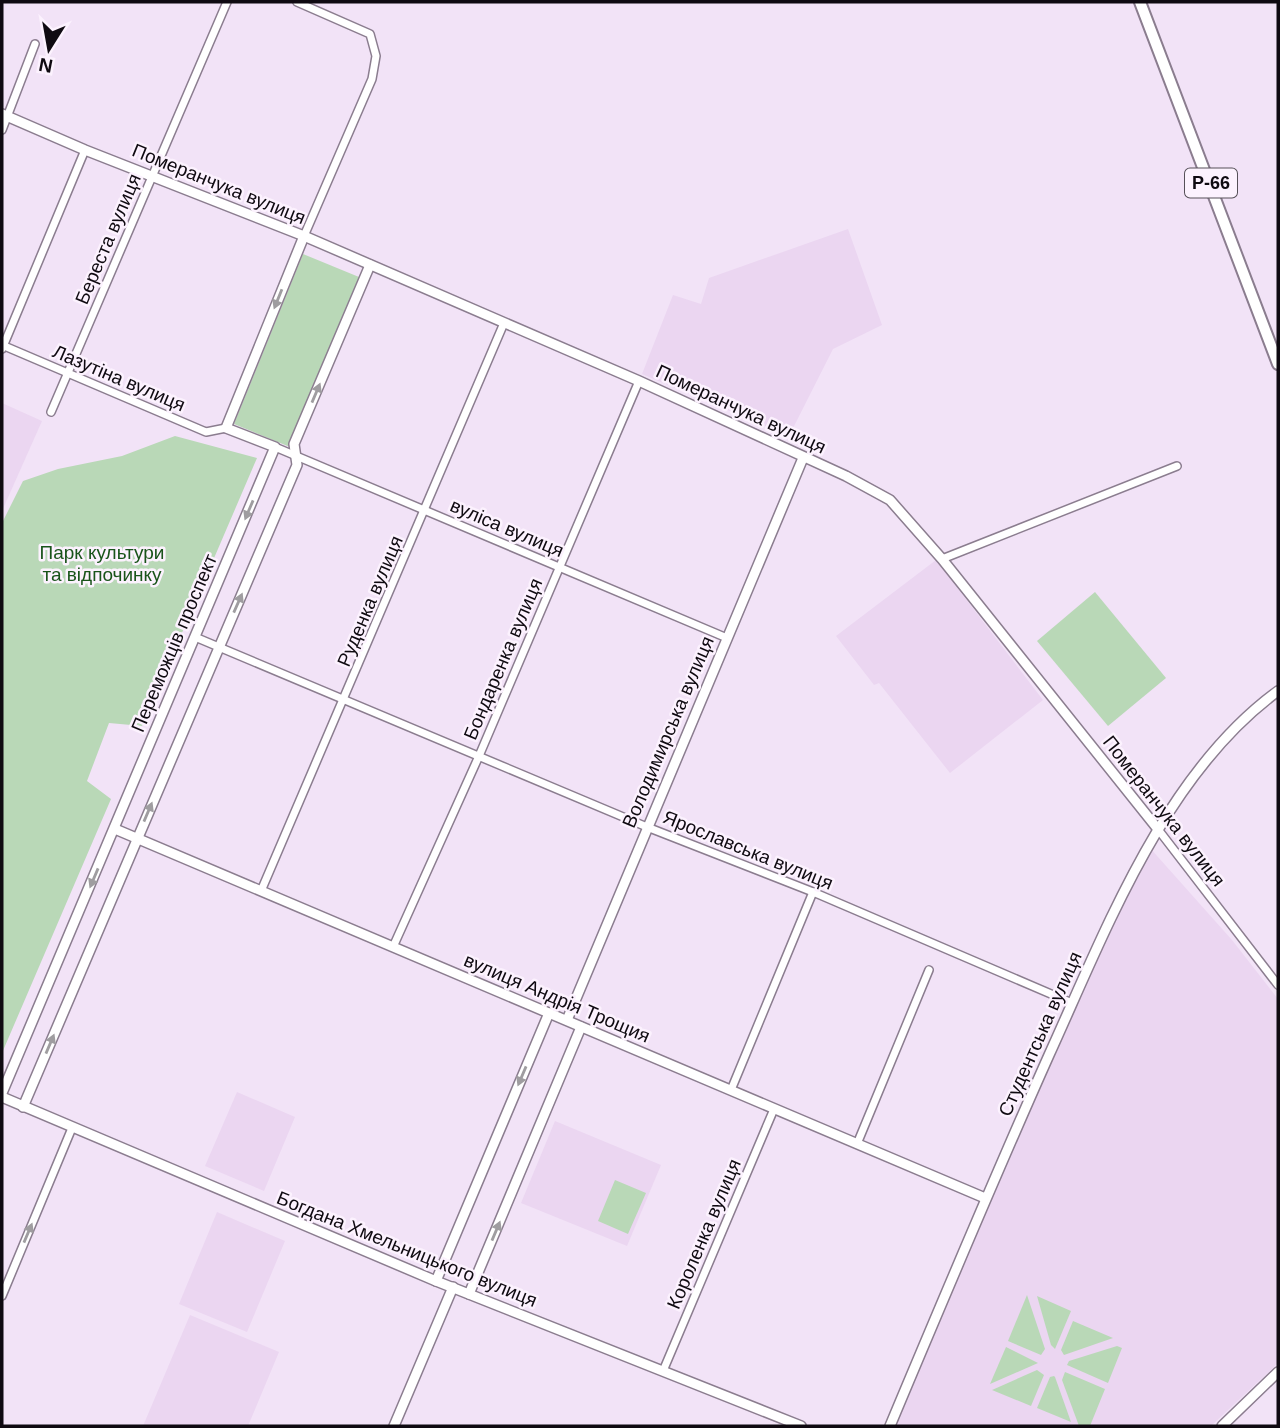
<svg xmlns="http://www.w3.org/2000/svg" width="1280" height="1428" font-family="Arial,sans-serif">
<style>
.built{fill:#ebd6f1}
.green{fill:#b9d8b7}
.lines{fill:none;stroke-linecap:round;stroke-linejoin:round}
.minor-casing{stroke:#8b7d8f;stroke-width:10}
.tertiary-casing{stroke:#8b7d8f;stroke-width:12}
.primary-casing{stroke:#8b7d8f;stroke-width:14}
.minor{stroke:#fff;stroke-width:7}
.tertiary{stroke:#fff;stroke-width:9}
.primary{stroke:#fff;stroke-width:10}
.oneway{fill:#9f9da0}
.labels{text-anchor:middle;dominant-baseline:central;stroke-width:5;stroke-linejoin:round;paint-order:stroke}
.shield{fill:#fcf2fe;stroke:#565058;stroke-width:2}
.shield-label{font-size:18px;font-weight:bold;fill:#0f0a11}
.street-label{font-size:19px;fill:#0f0a11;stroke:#fcf2fe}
.park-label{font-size:19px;fill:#19541a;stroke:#fcf2fe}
</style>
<rect width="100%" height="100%" fill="#f2e3f7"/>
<g class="built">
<path d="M848,229L882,325L833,349L789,436L642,374L673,295L701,304L709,278Z"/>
<path d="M2,403L42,421L2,511Z"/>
<path d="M936,560L1043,700L950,773L879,683L874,685L836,636Z"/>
<path d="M1150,848L1232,940L1278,999V1363L1211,1426H892L1069,1017Z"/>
<path d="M237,1092L295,1117L264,1191L205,1166Z"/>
<path d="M555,1121L661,1165L627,1246L521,1203Z"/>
<path d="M217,1212L285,1241L247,1332L179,1304Z"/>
<path d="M190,1315L279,1352L248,1426H143Z"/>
</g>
<g class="green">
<path d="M303,254L359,277L290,447L234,424Z"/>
<path d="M175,436L257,458L142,726L109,723L87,781L111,799L2,1053V523L23,481L58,469L122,456Z"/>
<path d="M1095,592L1166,678L1108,726L1037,641Z"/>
<path d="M615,1180L646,1193L628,1234L598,1221Z"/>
<path d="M1027,1295L1045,1349L1041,1355L1008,1341Z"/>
<path d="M1037,1296L1071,1311L1055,1349L1051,1345Z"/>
<path d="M1073,1321L1113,1338L1064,1355L1061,1350Z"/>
<path d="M1117,1346L1122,1348L1108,1383L1067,1365L1069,1361Z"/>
<path d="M1006,1347L1038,1363L990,1384Z"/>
<path d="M1037,1370L1044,1375L1031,1406L992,1390Z"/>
<path d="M1065,1372L1105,1389L1090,1426H1079L1062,1380Z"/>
<path d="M1054,1376L1055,1377L1071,1422L1037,1408L1050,1377Z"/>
</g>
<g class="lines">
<g class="minor-casing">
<g id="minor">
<path d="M297,2L370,34L376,56L372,79L304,236"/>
<path d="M2,130L35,44"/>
<path d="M2,345L206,432L226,428"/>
<path d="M2,349L85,150"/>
<path d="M51,412L227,2"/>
<path d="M275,447L727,638"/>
<path d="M942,559L1177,466"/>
<path d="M195,637L647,827L813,892L1072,1003"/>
<path d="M1157,828L1278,985"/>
<path d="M261,891L504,323"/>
<path d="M393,947L479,756L639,381"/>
<path d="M731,1090L813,892"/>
<path d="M857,1144L929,970"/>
<path d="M2,1296L72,1128"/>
<path d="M663,1371L774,1109"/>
</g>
</g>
<g class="tertiary-casing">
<g id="tertiary">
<path d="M2,114L85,150L304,236L639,381L846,476L890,500L942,559L1157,828"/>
<path d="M115,829L985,1198"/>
<path d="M567,1020L803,458"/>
<path d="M2,1093L275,447L226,428L304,236"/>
<path d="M2,1097L436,1281L801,1426"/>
<path d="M23,1107L297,465L294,444L370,265"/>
<path d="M436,1281L549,1013"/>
<path d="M469,1294L581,1027"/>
<path d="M394,1426L453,1287"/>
<path d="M890,1426C942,1302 994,1178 1049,1055C1106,930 1164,774 1278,691"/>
<path d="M1222,1426L1278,1372"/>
</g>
</g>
<g class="primary-casing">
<path id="primary" d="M1140,2L1278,364"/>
</g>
<use href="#minor" class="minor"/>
<use href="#tertiary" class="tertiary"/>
<use href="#primary" class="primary"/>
</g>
<defs><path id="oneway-solid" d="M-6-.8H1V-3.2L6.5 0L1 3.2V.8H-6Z" transform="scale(1.75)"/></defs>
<g class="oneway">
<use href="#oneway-solid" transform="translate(278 299) rotate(112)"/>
<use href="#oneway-solid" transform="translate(316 393) rotate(-67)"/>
<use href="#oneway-solid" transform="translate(249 510) rotate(113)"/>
<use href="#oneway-solid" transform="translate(238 603) rotate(-66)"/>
<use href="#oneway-solid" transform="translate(148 812) rotate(-67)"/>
<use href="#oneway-solid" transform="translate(94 878) rotate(113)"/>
<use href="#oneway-solid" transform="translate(50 1044) rotate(-67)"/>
<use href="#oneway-solid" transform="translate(522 1076) rotate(113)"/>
<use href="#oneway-solid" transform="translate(496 1231) rotate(-67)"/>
<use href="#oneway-solid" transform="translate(28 1233) rotate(-67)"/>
</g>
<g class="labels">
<rect class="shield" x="1185" y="168.5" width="52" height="29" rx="5"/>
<g class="shield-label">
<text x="1211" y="183">Р-66</text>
</g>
<g class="street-label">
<text transform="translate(219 184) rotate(22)">Померанчука вулиця</text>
<text transform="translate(108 239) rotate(-67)">Береста вулиця</text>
<text transform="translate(119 378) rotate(23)">Лазутіна вулиця</text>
<text transform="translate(741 409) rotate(25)">Померанчука вулиця</text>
<text transform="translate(507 528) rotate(23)">вуліса вулиця</text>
<text transform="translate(370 601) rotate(-67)">Руденка вулиця</text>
<text transform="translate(174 643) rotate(-67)">Переможців проспект</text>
<text transform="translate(503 659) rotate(-67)">Бондаренка вулиця</text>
<text transform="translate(668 732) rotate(-67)">Володимирська вулиця</text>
<text transform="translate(1164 811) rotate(52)">Померанчука вулиця</text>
<text transform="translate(748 850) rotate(22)">Ярославська вулиця</text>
<text transform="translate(557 998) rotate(23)">вулиця Андрія Трощия</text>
<text transform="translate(1040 1034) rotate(-66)">Студентська вулиця</text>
<text transform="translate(704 1234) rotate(-67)">Короленка вулиця</text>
<text transform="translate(407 1249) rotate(22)">Богдана Хмельницького вулиця</text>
</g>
<g class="park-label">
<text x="102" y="552">Парк культури<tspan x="102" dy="22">та відпочинку</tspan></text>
</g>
</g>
<rect width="1280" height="1428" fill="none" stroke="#0f0a11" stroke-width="7"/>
<g transform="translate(49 49) rotate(191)" stroke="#fcf2fe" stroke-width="5" paint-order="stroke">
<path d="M0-5L12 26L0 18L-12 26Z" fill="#0f0a11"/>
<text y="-10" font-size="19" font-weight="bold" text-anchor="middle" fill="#0f0a11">N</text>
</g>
</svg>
